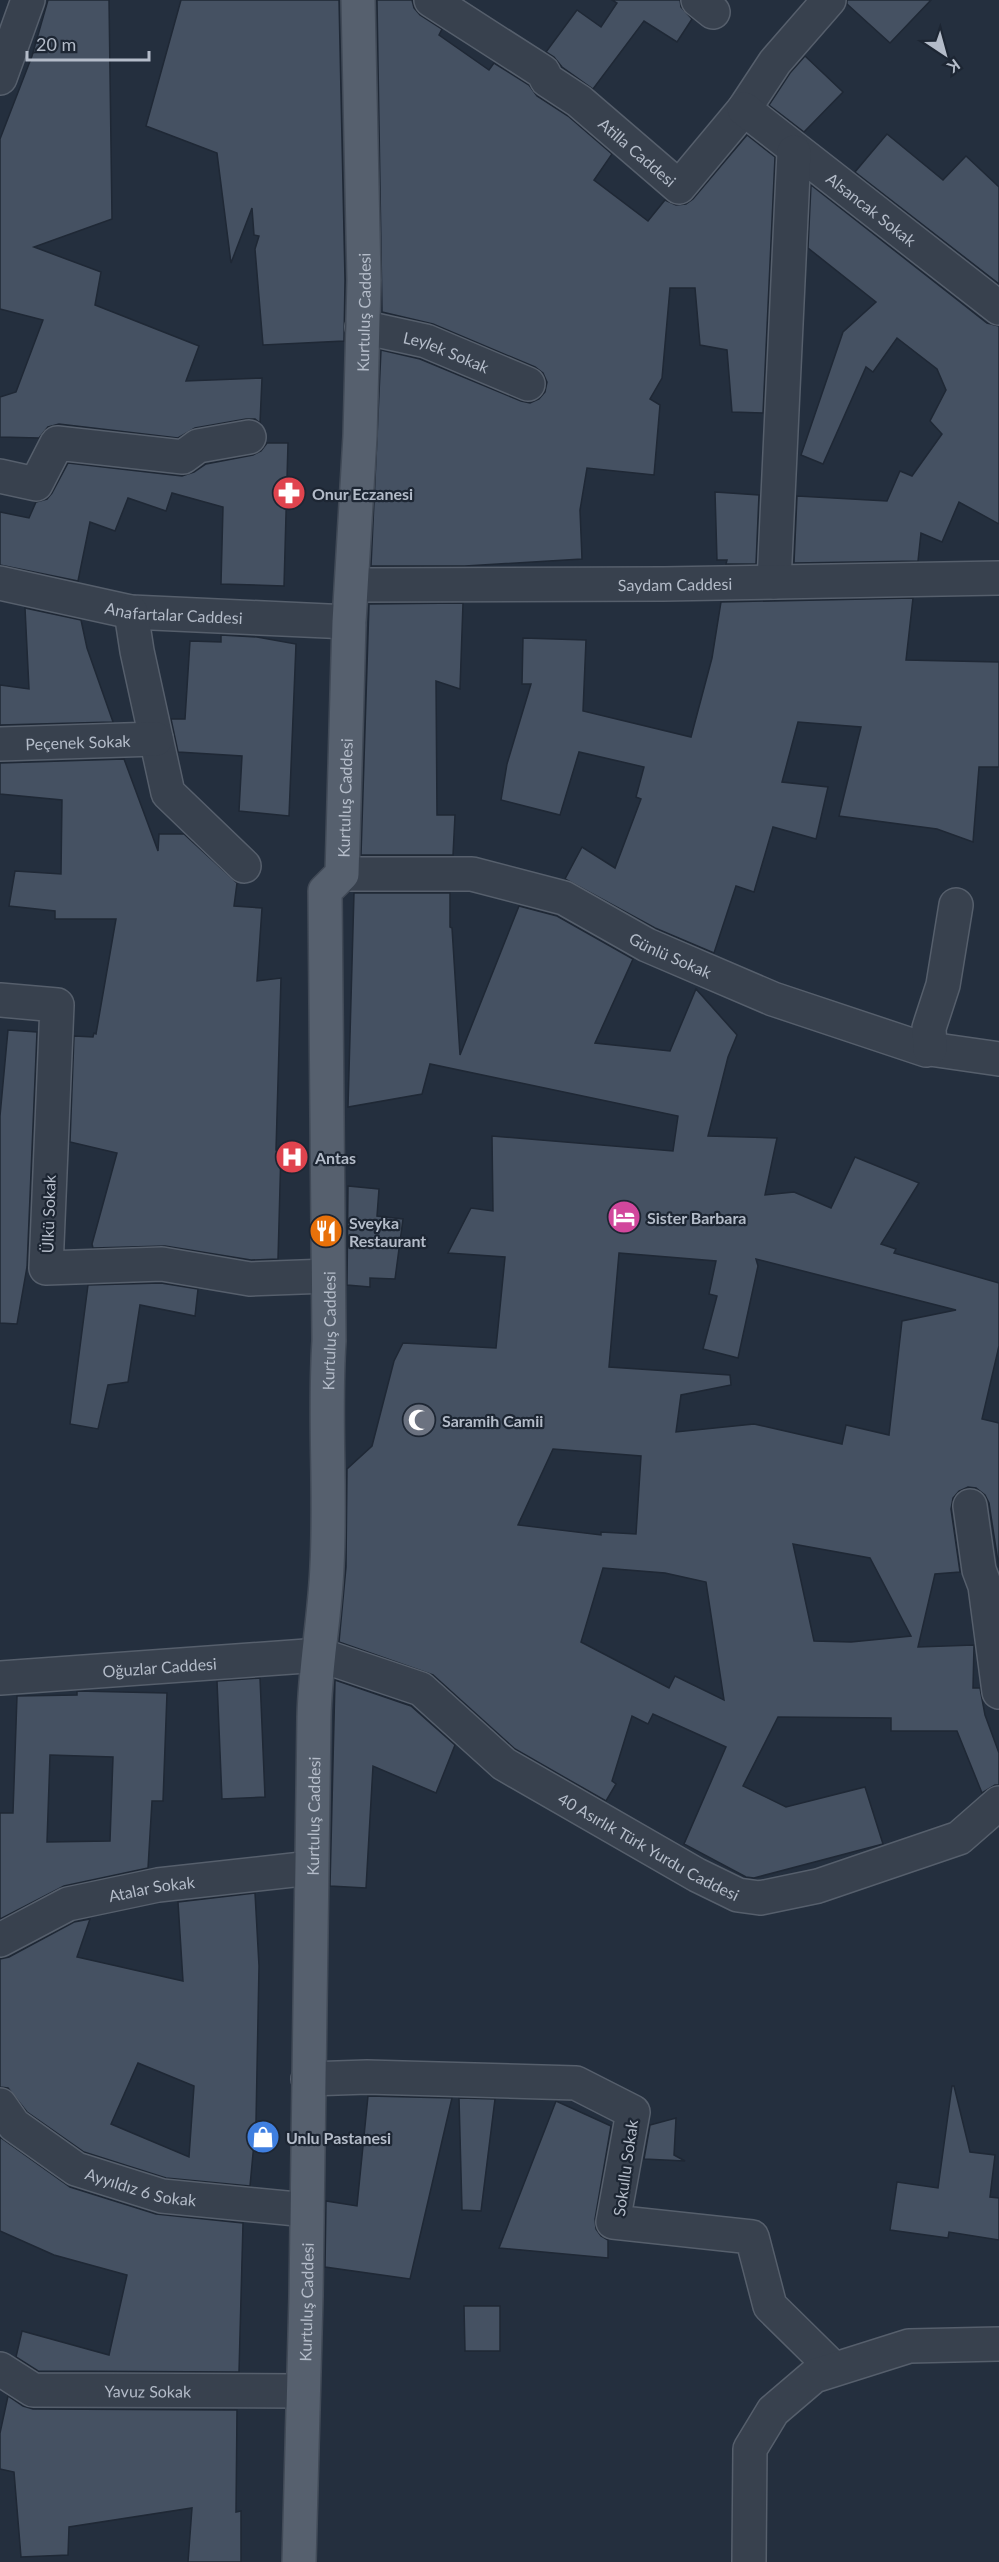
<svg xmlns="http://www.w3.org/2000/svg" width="999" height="2562" font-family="Lato,sans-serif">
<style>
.building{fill:#455162;stroke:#1f2835;stroke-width:1.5;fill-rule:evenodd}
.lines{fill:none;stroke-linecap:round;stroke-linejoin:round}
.street-casing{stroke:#565f6c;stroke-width:36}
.primary-casing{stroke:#414a57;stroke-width:36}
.street{stroke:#38414e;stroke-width:33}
.primary{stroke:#56606e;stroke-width:33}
.labels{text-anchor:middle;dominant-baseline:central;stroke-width:4.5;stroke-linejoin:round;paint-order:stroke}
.street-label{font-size:16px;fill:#b4bcc9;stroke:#1d2633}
.poi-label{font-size:16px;font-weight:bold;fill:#b4bcc9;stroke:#1d2633;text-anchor:start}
</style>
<rect width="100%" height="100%" fill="#242f3e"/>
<g class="building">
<path d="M48,0H109L112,219L34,247L101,272L95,305L199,346L186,381L262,378L260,423L255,419H246L195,428L178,438L59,424L48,427L39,438L0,437V397L16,392L43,320L0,309V139L32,56Z"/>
<path d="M181,0H339L345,280L344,341L263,345L255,249L259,236L254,235L252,208L231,263L217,153L146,126Z"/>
<path d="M377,0H412L414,8L420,15L442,29L439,35L489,70L494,63L529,85L537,96L568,116L612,154L594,180L648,221L665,200L676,205L686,204L693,199L747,135L775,157L763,413L732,412L727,350L700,345L695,288H670L662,378L650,399L660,405L654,475L587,468L580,510L582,559L465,566H371L381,350L420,359L521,401L530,403L539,399L545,392L547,382L543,373L535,367L433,324L382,312Z"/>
<path d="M612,0H680L681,7L692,19L677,42L644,21L593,89L562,67L554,57L546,52L577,10L601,27L617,3Z"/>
<path d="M847,0H931L890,43L847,4Z"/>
<path d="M805,56L843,92L804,132L769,105L790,73Z"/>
<path d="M887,134L943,180L966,156L999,187V284L855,172Z"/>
<path d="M811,185L987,323L999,326V524L959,502L942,542L921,533L918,561L794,563L797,496L887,501L900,471L912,476L942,434L930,421L946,390L937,369L897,338L873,372L866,367L823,464L801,455L843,332L876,302L808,248Z"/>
<path d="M267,443H288L284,586L221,584L223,507L172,493L166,511L128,498L115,531L90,522L78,581L0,565V512L29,518L36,502L47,499L52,493L68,463L182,476L194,472L206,464L253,455L261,451Z"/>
<path d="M715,492L759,495L756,564H726L727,560H717Z"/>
<path d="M913,598L906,660L999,662V767H979L973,842L937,829L839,816L861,727L798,722L782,782L828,787L816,839L773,827L754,892L736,886L714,953L655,928L565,879L582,847L615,868L641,799L636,797L644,767L579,752L560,815L501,800L507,764L531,684H522L523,638L586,640L583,711L691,737L712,658L721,602Z"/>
<path d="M463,603L460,689L436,681L437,815H455L453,855H361L369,604Z"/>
<path d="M25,608L81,620L87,648L113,722L0,725V685L29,689Z"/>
<path d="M221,635L257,637L296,644L289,816L239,811L242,756L178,752L171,719H185L190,641L221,642Z"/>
<path d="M124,759L158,851L159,834H184L237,883L234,906L262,908L257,981L281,978L276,1150H281L278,1259L251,1260L165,1246L93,1248L92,1244L117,1153L70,1142L74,1036L93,1037L94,1033L96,1034L116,919H55V911L9,906L15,871L61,874L62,800L0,794V763Z"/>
<path d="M354,893H450V927L452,928L460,1055L519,906L557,916L633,959L595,1043L670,1051L696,989L737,1035L728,1057L708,1136L777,1138L765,1195L794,1192L831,1208L855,1157L919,1183L881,1244L896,1249L894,1253L999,1283V1346L982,1419L999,1423V1568L989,1503L985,1495L976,1488L968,1487L959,1491L953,1498L951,1509L960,1572L935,1574L918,1647L974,1645L973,1688H980L985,1715L999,1753V1785H995L982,1793L957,1731H891V1718L778,1717L743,1786L786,1807L865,1787L883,1844L754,1878L746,1877L684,1844L726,1747L653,1714L648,1724L632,1716L612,1781L616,1784L606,1801L515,1749L433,1675L339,1642L346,1567L347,1469L372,1446L394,1361L403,1343L496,1348L505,1257L448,1253L471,1208L493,1211L492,1136L673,1151L678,1116L430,1064L422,1094L348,1107ZM619,1253L716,1261L709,1294L717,1296L703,1349L738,1358L758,1266L756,1259L956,1310L902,1321L889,1435L846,1425L842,1444L754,1424L676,1432L681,1395L731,1385L730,1375L609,1367ZM553,1449L641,1456L636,1534L601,1532V1535L518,1525ZM793,1544L870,1558L911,1636L851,1642L814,1641ZM603,1568L665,1573L706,1582L724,1700L675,1676L669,1688L581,1642Z"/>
<path d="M8,1030L37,1032L27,1267L17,1324L0,1323V1116Z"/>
<path d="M348,1186L379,1189L377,1216L403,1219L395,1279L370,1278V1287L347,1285Z"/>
<path d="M161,1283L198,1289L195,1316L140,1305L128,1382L108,1385L98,1429L70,1424L88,1285Z"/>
<path d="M260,1678L265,1797L222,1799L217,1681Z"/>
<path d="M335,1680L411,1706L455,1745L436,1793L373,1766L366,1888L330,1886Z"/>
<path d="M77,1691L167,1693L163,1801H152L148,1868L64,1886L0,1919V1813H13L17,1696L77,1695ZM50,1755L113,1757L110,1841L47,1842Z"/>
<path d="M255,1893L259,1966L256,2121L250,2186L166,2178L84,2152L27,2112L8,2088L0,2087V1959L9,1957L74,1922L90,1919L77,1957L183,1981L178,1902ZM138,2063L194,2086L189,2157L111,2124Z"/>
<path d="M952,2086H954L970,2152L995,2155L990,2197L999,2198V2240L949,2232L948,2238L890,2230L897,2182L938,2188Z"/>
<path d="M368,2096L452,2098L410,2279L325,2267L326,2201L357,2206Z"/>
<path d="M459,2098L495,2099L481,2211L462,2210Z"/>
<path d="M556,2101L611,2126L595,2219L596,2229L601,2236L608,2240V2258L499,2248Z"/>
<path d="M676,2118L674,2155L685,2161L644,2159L650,2125Z"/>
<path d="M0,2137L70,2187L156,2214L243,2223L239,2372L38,2371L16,2357L22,2331L109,2355L127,2275L54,2255L0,2231Z"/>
<path d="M464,2306H500V2351H465Z"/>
<path d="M8,2396L23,2406L33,2409L237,2410L236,2512L241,2511V2562H188L192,2508L69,2527L68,2555L21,2557L14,2472L0,2469V2433Z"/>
</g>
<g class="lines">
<g class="street-casing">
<g id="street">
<path id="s1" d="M431,0L543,72L547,80L579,101L679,187L744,109L775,62L829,0"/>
<path d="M698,0L713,12"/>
<path d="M0,78L28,0"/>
<path id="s2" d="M744,109L999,308"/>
<path id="s3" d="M362,327L426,341L528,384"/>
<path d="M0,476L36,484L57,443L183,457L198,446L249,437"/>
<path d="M774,582L794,152"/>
<path id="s4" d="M0,583L131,612L349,622"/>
<path id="s5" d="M353,585L664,584L999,578"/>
<path d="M131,612L137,651L168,793L244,866"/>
<path id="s6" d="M0,744L156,739"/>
<path id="s7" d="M342,874H472L564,898L647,945L773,999L926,1050L930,1049L999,1059"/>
<path d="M0,1000L57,1005L46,1268L162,1264L250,1279L328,1276"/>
<path d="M930,1049L929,1028L943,985L956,905"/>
<path d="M970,1506L979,1570L985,1586L999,1692"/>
<path id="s8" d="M0,1678L320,1655L421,1689L504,1764L697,1875L738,1895L760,1898L818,1886L959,1838L999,1803"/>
<path id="s9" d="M0,1940L68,1904L158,1885L311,1868"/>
<path d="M308,2079L367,2077L576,2083L633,2112L613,2222L752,2237L770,2306L834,2369"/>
<path id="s10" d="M0,2105L14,2125L76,2169L162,2196L307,2210"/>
<path id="s11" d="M0,2369L33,2390L303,2391"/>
<path d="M749,2562L750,2449L773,2411L814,2376L909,2346L999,2344"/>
</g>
</g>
<g class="primary-casing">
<g id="primary">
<path id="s12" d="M299,2562L306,2296L314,1717C315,1666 325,1617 327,1566C331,1491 324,1416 329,1341L325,891L342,874L349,622L360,436L364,280L358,0"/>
</g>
</g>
<use href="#street" class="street"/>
<use href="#primary" class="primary"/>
</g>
<defs>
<g id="pharmacy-disc" transform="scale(1.725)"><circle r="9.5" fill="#e0444e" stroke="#1d2633"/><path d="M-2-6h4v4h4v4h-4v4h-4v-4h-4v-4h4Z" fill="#fff"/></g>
<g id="hospital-disc" transform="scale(1.725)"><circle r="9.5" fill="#e0444e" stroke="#1d2633"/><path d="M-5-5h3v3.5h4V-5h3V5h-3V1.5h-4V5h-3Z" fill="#fff"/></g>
<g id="hotel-disc" transform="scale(1.725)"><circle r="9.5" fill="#d1479c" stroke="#1d2633"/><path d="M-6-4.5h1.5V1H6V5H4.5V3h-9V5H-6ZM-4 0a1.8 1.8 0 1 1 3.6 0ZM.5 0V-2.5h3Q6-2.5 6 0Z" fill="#fff"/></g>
<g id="restaurant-disc" transform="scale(1.725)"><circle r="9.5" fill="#e8710a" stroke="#1d2633"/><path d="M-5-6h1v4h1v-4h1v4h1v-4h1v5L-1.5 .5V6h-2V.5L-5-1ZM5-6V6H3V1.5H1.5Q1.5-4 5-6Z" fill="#fff"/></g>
<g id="mosque-disc" transform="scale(1.725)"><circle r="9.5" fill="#6b7280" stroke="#1d2633"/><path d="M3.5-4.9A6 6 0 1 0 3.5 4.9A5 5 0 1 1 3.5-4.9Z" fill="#fff"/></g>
<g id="shop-disc" transform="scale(1.725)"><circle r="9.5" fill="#3f7fe0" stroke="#1d2633"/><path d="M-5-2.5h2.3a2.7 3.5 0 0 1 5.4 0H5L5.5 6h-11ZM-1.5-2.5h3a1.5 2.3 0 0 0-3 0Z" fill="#fff"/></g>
</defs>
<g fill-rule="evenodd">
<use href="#pharmacy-disc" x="289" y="493"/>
<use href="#hospital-disc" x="292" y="1157"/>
<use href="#hotel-disc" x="624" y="1217"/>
<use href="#restaurant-disc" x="326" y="1231"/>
<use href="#mosque-disc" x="419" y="1420"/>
<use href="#shop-disc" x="263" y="2137"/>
</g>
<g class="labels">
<g class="street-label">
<text stroke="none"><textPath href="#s1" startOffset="258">Atilla Caddesi</textPath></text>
<text stroke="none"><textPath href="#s2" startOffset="162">Alsancak Sokak</textPath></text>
<text stroke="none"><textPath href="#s12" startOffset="2258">Kurtuluş Caddesi</textPath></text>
<text stroke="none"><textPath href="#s3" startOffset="88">Leylek Sokak</textPath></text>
<text stroke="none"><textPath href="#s5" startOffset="322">Saydam Caddesi</textPath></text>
<text stroke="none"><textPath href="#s4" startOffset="177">Anafartalar Caddesi</textPath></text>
<text stroke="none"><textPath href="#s6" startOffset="78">Peçenek Sokak</textPath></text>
<text stroke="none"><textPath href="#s12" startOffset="1772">Kurtuluş Caddesi</textPath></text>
<text stroke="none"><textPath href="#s7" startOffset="346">Günlü Sokak</textPath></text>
<text transform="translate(48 1214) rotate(-88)">Ülkü Sokak</text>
<text stroke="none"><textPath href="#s12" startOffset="1232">Kurtuluş Caddesi</textPath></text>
<text stroke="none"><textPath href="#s8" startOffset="160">Oğuzlar Caddesi</textPath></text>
<text stroke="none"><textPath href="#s12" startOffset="746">Kurtuluş Caddesi</textPath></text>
<text stroke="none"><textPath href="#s8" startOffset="706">40 Asırlık Türk Yurdu Caddesi</textPath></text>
<text stroke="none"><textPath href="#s9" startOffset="162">Atalar Sokak</textPath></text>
<text transform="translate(625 2168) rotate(-82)">Sokullu Sokak</text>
<text stroke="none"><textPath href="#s10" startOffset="168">Ayyıldız 6 Sokak</textPath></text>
<text stroke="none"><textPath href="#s12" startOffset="260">Kurtuluş Caddesi</textPath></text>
<text stroke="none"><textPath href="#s11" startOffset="154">Yavuz Sokak</textPath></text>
</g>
<g class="poi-label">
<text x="312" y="493">Onur Eczanesi</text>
<text x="315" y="1157">Antas</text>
<text x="647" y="1217">Sister Barbara</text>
<text x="349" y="1222">Sveyka<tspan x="349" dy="18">Restaurant</tspan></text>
<text x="442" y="1420">Saramih Camii</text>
<text x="286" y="2137">Unlu Pastanesi</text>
</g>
</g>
<g transform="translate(945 54) rotate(144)" stroke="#1d2633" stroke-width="4.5" paint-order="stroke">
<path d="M0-4.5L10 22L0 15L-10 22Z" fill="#b4bcc9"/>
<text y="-9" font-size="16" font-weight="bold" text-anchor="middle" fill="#b4bcc9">K</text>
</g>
<path d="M27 51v9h122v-9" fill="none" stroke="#b4bcc9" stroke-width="3"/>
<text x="36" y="51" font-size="18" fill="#b4bcc9" stroke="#1d2633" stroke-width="4.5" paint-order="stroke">20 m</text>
</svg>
